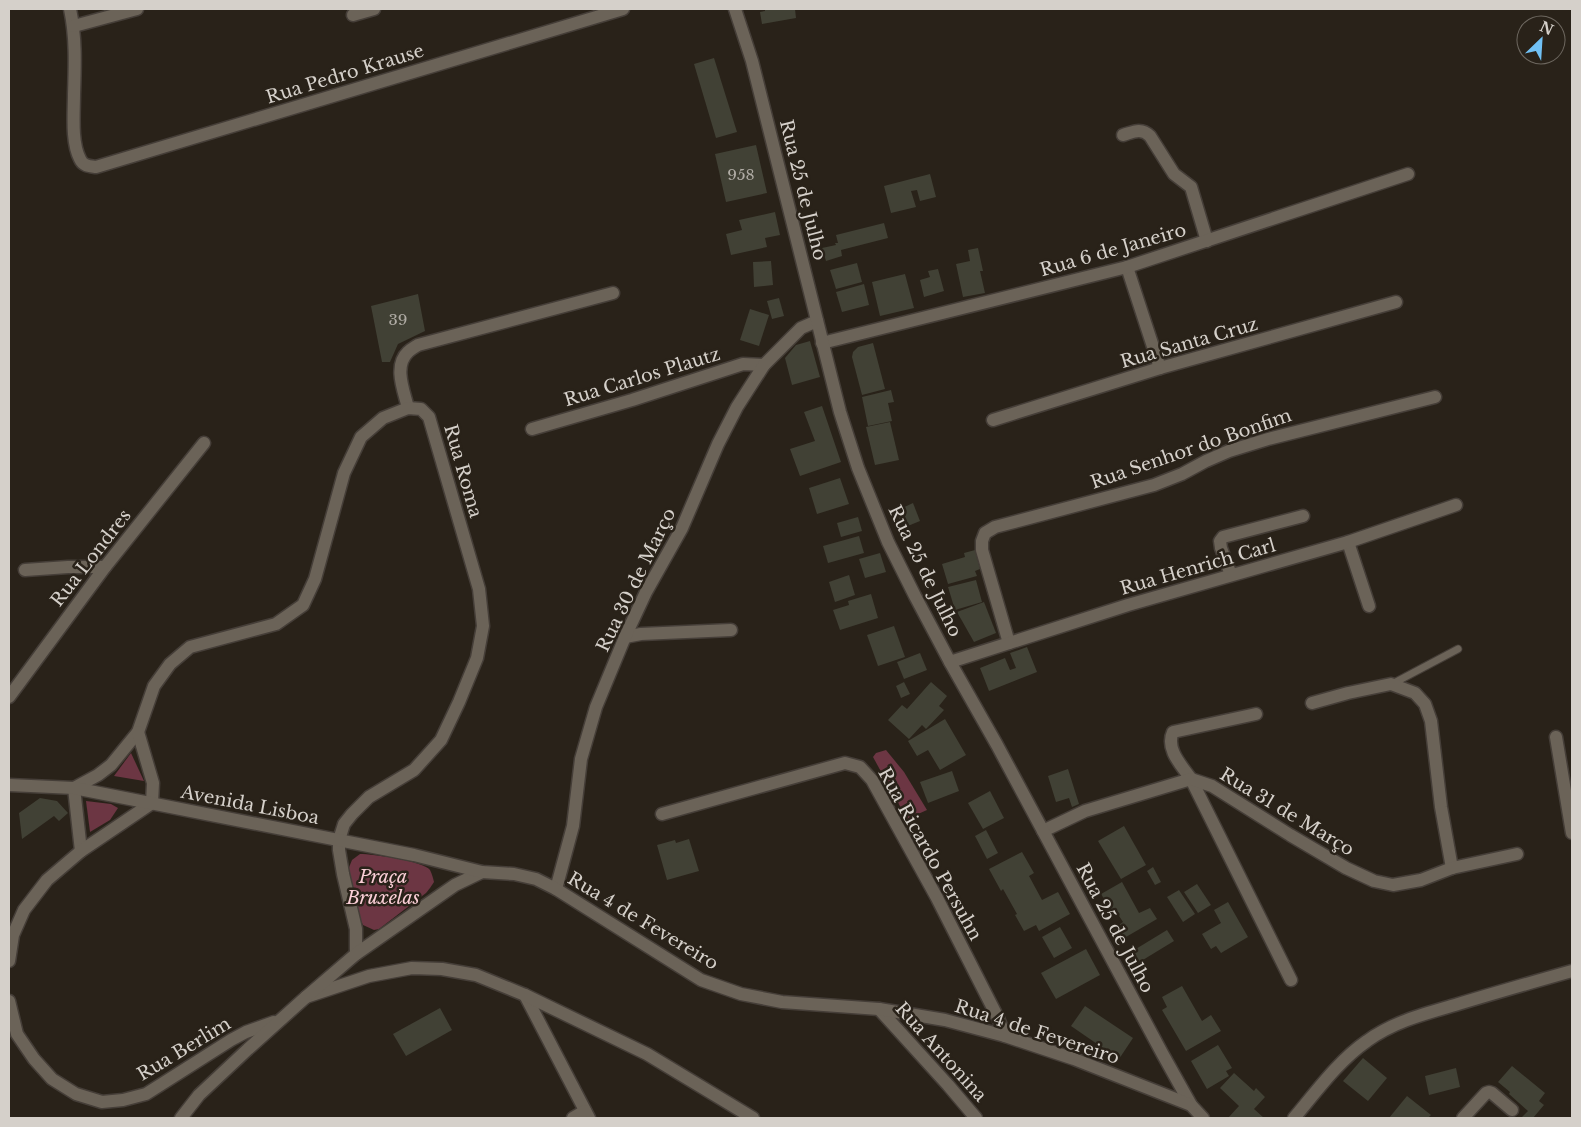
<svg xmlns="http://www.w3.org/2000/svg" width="1581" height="1127" font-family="'Libre Baskerville',serif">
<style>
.green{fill:#6c3643}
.building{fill:#414135}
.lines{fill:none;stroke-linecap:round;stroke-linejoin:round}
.lane-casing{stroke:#453e38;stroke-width:9}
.street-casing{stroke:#453e38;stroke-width:15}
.secondary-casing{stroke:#453e38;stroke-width:15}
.lane{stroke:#6b6358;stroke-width:7}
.street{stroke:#6b6358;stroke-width:12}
.secondary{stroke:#6b6358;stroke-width:12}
.labels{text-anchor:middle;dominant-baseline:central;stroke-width:5;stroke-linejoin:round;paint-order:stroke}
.number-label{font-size:15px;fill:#b0aca5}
.street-label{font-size:18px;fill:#d5d0ca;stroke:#292219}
.park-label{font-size:18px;font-style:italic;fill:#fbcfd7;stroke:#292219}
</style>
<rect width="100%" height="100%" fill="#292219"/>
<g class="green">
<path d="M886,750L904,772L927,810L907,819L873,757L876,753Z"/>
<path d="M131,753L144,781L114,776Z"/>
<path d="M86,801L111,804L118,808L110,820L90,832Z"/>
<path d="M360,854C373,854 423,861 430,870C432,874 433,878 434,882L430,888L426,893L379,929L374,930L363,925L360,919L348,870L352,860Z"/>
</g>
<g class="building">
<path d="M765,9H795L796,18L762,24L760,12L765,11Z"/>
<path d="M714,58L737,132L716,138L694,64Z"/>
<path d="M756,145L767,193L726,202L715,154Z"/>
<path d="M930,174L936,197L920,201L917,190L911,191L916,207L891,213L884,186Z"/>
<path d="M775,212L780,235L765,238L767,247L731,255L726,234L742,230L739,220Z"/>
<path d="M884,223L888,238L841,250L842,256L826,261L822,248L836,245L835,243H838L836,235Z"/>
<path d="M978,248L983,271H980L985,293L963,297L956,264L970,261L968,250Z"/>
<path d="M771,261L773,285L754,287L753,262Z"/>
<path d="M857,263L862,282L836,289L830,270Z"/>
<path d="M938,269L944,291L924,297L920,280L930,277L928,271Z"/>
<path d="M905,274L914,308L880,316L872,282Z"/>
<path d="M864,284L869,305L842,312L836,292Z"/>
<path d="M418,294L425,331L398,344L390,362H382L371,306Z"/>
<path d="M779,298L784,316L772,319L767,301Z"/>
<path d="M750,309L769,315L759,346L740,340Z"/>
<path d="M810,341L820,377L792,385L785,358L796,345Z"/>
<path d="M873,343L885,389L862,395L852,357L853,352L858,347Z"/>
<path d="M891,390L894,402L888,403L892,421L868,426L862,397Z"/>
<path d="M822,406L841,462L800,476L790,449L815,441L804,412Z"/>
<path d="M890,422L899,460L875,465L866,427Z"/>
<path d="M840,478L849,504L817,514L809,488Z"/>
<path d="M913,503L920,521L903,528L896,511Z"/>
<path d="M858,517L862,531L841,537L837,523Z"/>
<path d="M859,536L864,553L828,563L823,546Z"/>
<path d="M975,550L980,569L975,571L977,576L948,584L942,564L965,557L964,553Z"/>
<path d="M880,553L886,572L865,578L859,559Z"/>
<path d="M849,575L855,595L835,602L829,582Z"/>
<path d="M976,580L982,602L955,610L948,587Z"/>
<path d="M871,594L878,618L840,630L833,610L849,605L848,601Z"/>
<path d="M984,602L996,633L974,642L957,612Z"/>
<path d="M894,626L905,657L878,666L867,635Z"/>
<path d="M1027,647L1037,672L989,691L980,668L1005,658L1010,670L1016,668L1010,653Z"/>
<path d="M920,653L927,670L904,679L897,662Z"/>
<path d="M904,682L910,694L901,698L896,686Z"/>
<path d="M931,682L947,696L939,706L944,710L926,729L922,725L909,739L888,720L902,705L907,709Z"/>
<path d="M945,719L966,755L940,770L928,750L917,756L908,741Z"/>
<path d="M1068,769L1079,804L1072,807L1069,798L1056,802L1048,776Z"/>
<path d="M952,771L959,791L928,803L920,782Z"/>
<path d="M990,791L1004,818L983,829L968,803Z"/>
<path d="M40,798L57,801L68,813L59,821L54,816L22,839L19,813Z"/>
<path d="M1124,826L1146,865L1121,879L1098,841Z"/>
<path d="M986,830L998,853L987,859L975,836Z"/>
<path d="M689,839L699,871L667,880L657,845L675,840L676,843Z"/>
<path d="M1022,852L1034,873L1029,876L1042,900L1058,892L1070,914L1039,931L1036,925L1024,931L1015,915L1017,914L1003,889L1001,891L989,869Z"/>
<path d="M1153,867L1161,882L1155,885L1147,871Z"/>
<path d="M1122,882L1139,913L1150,908L1157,919L1119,941L1113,929L1123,922L1114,908L1111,910L1101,894Z"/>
<path d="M1197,884L1211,905L1198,913L1184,892Z"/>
<path d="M1179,890L1195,914L1183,922L1167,897Z"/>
<path d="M1228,902L1248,937L1221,953L1216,946L1211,949L1202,934L1221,923L1214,910Z"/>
<path d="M1060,927L1072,948L1054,958L1042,937Z"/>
<path d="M1167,930L1174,941L1133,966L1126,955Z"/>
<path d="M1086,949L1100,975L1056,999L1041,973Z"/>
<path d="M1182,986L1202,1021L1211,1015L1221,1031L1186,1051L1162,1010L1167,1007L1162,997Z"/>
<path d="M1085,1006L1133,1038L1119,1059L1071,1026Z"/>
<path d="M440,1008L452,1030L406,1056L393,1034Z"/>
<path d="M1218,1045L1232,1068L1226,1071L1229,1076L1207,1089L1191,1061Z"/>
<path d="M1363,1058L1387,1078L1368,1101L1343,1081Z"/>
<path d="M1512,1066L1545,1093L1539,1101L1544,1105L1533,1118L1522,1117L1528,1111L1509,1094L1510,1092L1498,1082Z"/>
<path d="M1456,1068L1460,1087L1429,1095L1425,1076Z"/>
<path d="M1234,1073L1254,1091L1256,1088L1265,1097L1254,1109L1264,1118H1228L1239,1106L1220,1088Z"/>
<path d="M1407,1096L1431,1115L1428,1118H1389Z"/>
</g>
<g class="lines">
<g class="lane-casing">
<path id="lane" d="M1392,684L1458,649"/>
</g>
<g class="street-casing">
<g id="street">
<path d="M70,9C76,37 75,65 74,94C74,113 71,142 80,159C83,166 89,166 96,167L623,9"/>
<path d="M353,15L374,9"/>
<path d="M74,26L137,9"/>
<path d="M1123,135C1133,132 1141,127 1150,136L1174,174L1191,187L1207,241"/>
<path d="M1127,267L1160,368"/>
<path d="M822,343L1127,267L1408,174"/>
<path d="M408,408C404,391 393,366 408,352C411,349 415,347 418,345L613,293"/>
<path d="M993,420L1160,368L1396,302"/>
<path d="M532,429L632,400L743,364L764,365"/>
<path d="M1348,542L1369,606"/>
<path d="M25,570L68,567H105"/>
<path d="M1231,575L1221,548L1220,541L1223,537L1303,516"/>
<path d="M625,637L641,634L731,630"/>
<path d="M1009,643L982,550V541L985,533L995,527L1154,485L1182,474L1206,461L1229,451L1268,439L1435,397"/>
<path d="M950,662L1128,605L1348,542L1456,505"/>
<path d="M9,697L105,567L204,443"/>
<path d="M1312,703L1348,693L1391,684L1415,693L1425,704L1431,721L1441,807L1452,868"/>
<path d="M1256,714L1173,732C1165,749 1182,766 1191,779L1291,980"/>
<path d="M1556,737L1572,833"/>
<path d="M662,814L845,763L860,767L872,780L937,898L998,1018L1005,1036"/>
<path d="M1043,831L1085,811L1191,779L1212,786L1290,835L1346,868L1374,881L1393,885L1421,880L1452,868L1517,854"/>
<path d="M81,851L74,788L98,775L111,765L138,732L154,686L170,664L190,647L276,624L303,605L315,579L344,473L361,437L383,418L408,408L421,409L429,417L479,589L483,626L477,658L459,702L441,740L414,770L369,797L352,814L344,824L339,840V850L343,874L356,929V954"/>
<path d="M556,889L573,826L581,759L596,707L625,637L646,592L682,528L718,444L737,407L764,365L801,328L817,321"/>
<path d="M9,961L13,935L24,910L47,880L81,851L152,803L153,783L138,732"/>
<path d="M525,995L589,1118"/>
<path d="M306,997L369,976L412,968L442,969L476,975L525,995L647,1054L753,1118"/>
<path d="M9,1001L17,1034L34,1059L52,1079L76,1094L102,1102L123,1100L146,1094L231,1040L246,1032L274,1022"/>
<path d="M879,1009L948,1085L976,1118"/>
<path d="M181,1118L199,1095L248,1049L306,997L356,954L455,885L482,872"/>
<path d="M573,1118L585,1111"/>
<path d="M1294,1118C1316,1092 1338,1061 1367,1041C1393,1022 1424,1014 1455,1005C1494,993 1533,982 1572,971"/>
<path d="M1463,1118L1486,1093L1489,1092L1492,1093L1512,1110"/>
</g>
</g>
<g class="secondary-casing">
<g id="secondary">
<path d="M735,9L752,61L840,412L858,468L888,542L915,596L950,662L997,745L1162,1053L1191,1105L1203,1118"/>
<path d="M9,785L74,788L414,855L482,872L514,874L536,879L556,889L701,980L741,994L782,1002L879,1009L945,1020L1005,1036L1074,1059L1191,1105"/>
</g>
</g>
<use href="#lane" class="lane"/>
<use href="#street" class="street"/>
<use href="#secondary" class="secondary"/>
</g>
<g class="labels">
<g class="number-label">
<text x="741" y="174">958</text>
<text x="398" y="319">39</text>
</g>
<g class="street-label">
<text transform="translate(345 74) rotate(-17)">Rua Pedro Krause</text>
<text transform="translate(803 190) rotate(76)">Rua 25 de Julho</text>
<text transform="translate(1113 250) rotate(-16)">Rua 6 de Janeiro</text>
<text transform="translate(1189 343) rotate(-16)">Rua Santa Cruz</text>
<text transform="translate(642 377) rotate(-17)">Rua Carlos Plautz</text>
<text transform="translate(1191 449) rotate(-19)">Rua Senhor do Bonfim</text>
<text transform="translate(463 471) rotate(74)">Rua Roma</text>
<text transform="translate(91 558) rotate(-52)">Rua Londres</text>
<text transform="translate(1198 567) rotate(-16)">Rua Henrich Carl</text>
<text transform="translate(925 571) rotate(64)">Rua 25 de Julho</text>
<text transform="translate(636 580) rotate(-64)">Rua 30 de Março</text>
<text transform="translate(250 805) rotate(11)">Avenida Lisboa</text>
<text transform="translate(1287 812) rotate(31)">Rua 31 de Março</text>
<text transform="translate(930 854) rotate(61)">Rua Ricardo Persuhn</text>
<text transform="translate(643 921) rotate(31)">Rua 4 de Fevereiro</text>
<text transform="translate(1115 928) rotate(62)">Rua 25 de Julho</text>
<text transform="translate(1037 1032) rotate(18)">Rua 4 de Fevereiro</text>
<text transform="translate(184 1049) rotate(-31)">Rua Berlim</text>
<text transform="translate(941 1052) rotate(48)">Rua Antonina</text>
</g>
<g class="park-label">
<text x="383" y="877">Praça<tspan x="383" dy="21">Bruxelas</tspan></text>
</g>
</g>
<rect width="1581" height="1127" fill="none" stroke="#d5d0ca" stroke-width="20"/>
<g transform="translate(1541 40) rotate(25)"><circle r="24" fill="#292219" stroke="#6e6860"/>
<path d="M0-4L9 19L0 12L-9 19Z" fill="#71c1f5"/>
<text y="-8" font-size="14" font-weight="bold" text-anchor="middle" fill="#d5d0ca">N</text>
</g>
</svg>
